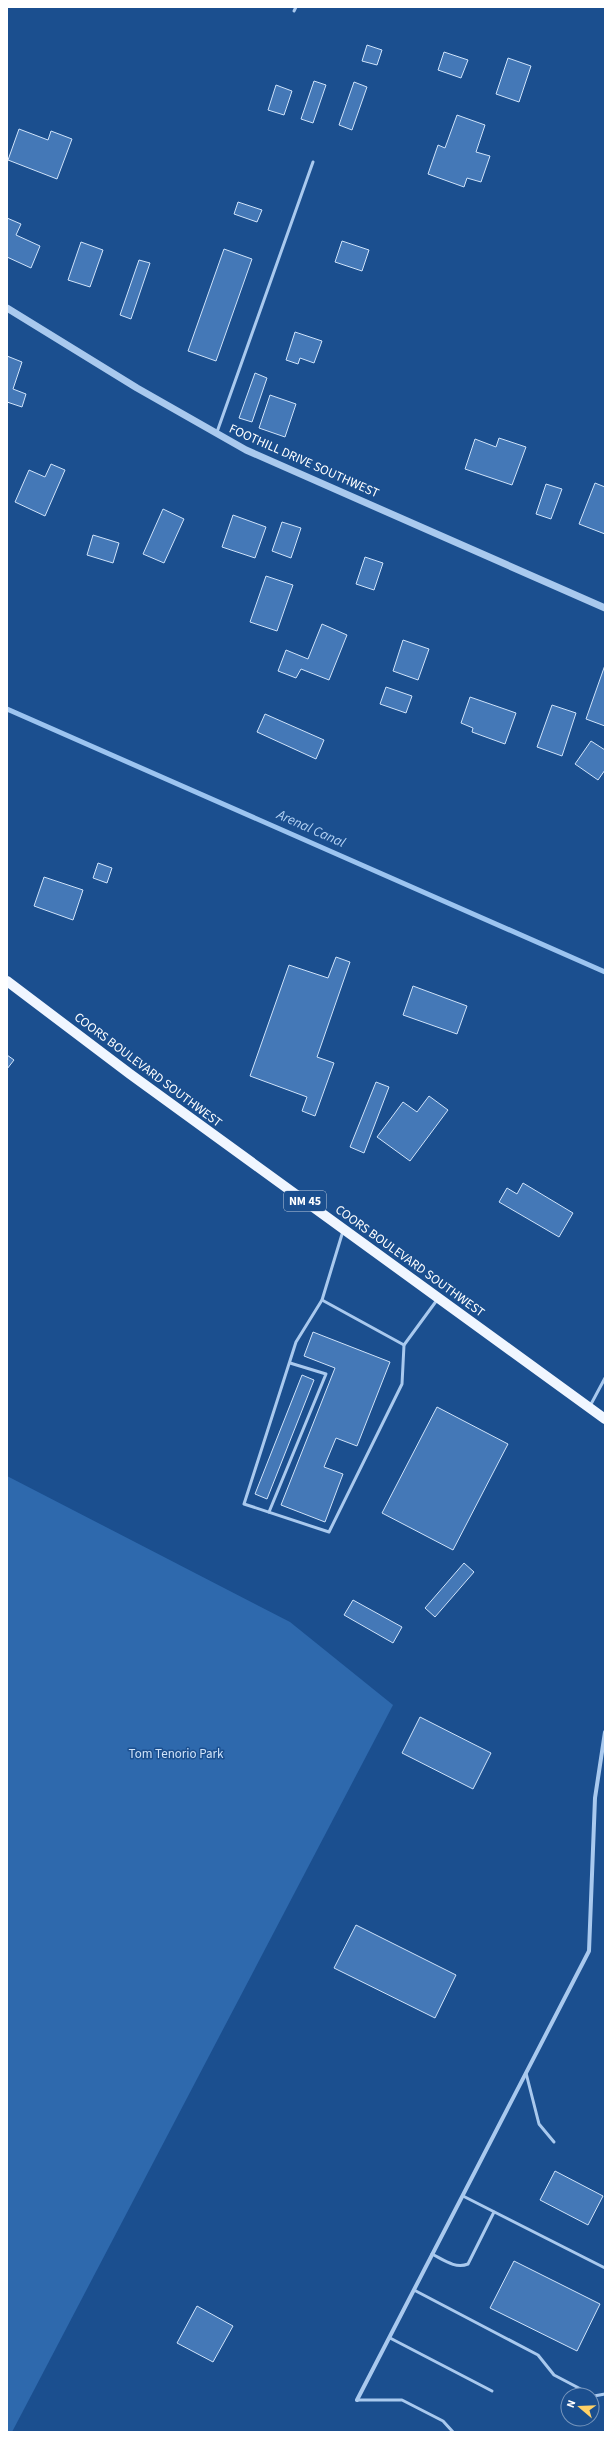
<svg xmlns="http://www.w3.org/2000/svg" width="612" height="2439" font-family="'Source Sans 3',sans-serif">
<style>
.green{fill:#2e69ad}
.lines{fill:none;stroke-linecap:round;stroke-linejoin:round}
.stream{stroke:#9cc4f0;stroke-width:5}
.building{fill:#4478b7;stroke:#cfe3fa}
.service{stroke:#a9c9ee;stroke-width:3}
.minor{stroke:#a9c9ee;stroke-width:4}
.tertiary{stroke:#a9c9ee;stroke-width:7}
.primary{stroke:#f0f6ff;stroke-width:10}
.labels{text-anchor:middle;dominant-baseline:central;stroke-width:3;stroke-linejoin:round;paint-order:stroke}
.shield{fill:#1b4f8f;stroke:#bbcadd;stroke-width:1}
.shield-label{font-size:12px;font-weight:bold;fill:#fff}
.street-label{font-size:13px;fill:#fff;stroke:#1b4f8f}
.park-label{font-size:13px;fill:#cfe3fa;stroke:#1b4f8f}
.water-label{font-size:14px;font-style:italic;fill:#b5d3f5;stroke:#1b4f8f}
</style>
<rect width="100%" height="100%" fill="#1b4f8f"/>
<path class="green" d="M7,1476L290,1622L393,1705L12,2432H7Z"/>
<g class="lines">
<path class="stream" d="M7,709L605,972"/>
</g>
<g class="building">
<path d="M367,45L382,50L377,65L362,61Z"/>
<path d="M444,52L468,60L461,78L438,70Z"/>
<path d="M508,58L531,66L519,102L496,94Z"/>
<path d="M314,81L326,85L313,123L301,119Z"/>
<path d="M354,82L367,87L352,130L339,125Z"/>
<path d="M276,85L292,91L284,115L268,110Z"/>
<path d="M457,115L485,125L476,152L490,156L481,182L467,178L464,187L428,174L438,145L445,148Z"/>
<path d="M19,129L48,140L51,131L72,139L57,179L8,160Z"/>
<path d="M238,202L262,210L257,222L234,214Z"/>
<path d="M7,218L21,224L16,235L40,246L31,268L7,257Z"/>
<path d="M342,241L369,250L362,271L335,262Z"/>
<path d="M81,242L103,250L90,287L68,280Z"/>
<path d="M224,249L252,259L216,361L188,351Z"/>
<path d="M139,260L150,263L131,319L120,315Z"/>
<path d="M295,332L322,341L314,363L300,358L298,364L286,360Z"/>
<path d="M7,356L22,362L13,389L26,394L22,407L7,402Z"/>
<path d="M255,373L267,378L252,422L239,418Z"/>
<path d="M270,395L296,404L285,437L259,428Z"/>
<path d="M499,438L526,447L512,485L465,469L475,439L496,447Z"/>
<path d="M51,464L65,470L45,516L15,502L29,470L45,477Z"/>
<path d="M595,483L605,487V534L579,524Z"/>
<path d="M546,484L562,489L551,519L536,514Z"/>
<path d="M163,509L184,519L164,563L143,554Z"/>
<path d="M233,515L266,527L255,558L222,547Z"/>
<path d="M282,522L301,528L291,558L272,551Z"/>
<path d="M93,535L119,543L113,563L87,555Z"/>
<path d="M365,557L383,563L374,590L356,584Z"/>
<path d="M266,576L293,585L277,631L250,622Z"/>
<path d="M322,624L347,635L329,680L301,669L296,678L278,671L286,650L308,659Z"/>
<path d="M403,640L429,649L418,680L393,671Z"/>
<path d="M605,665V726L586,719Z"/>
<path d="M386,687L412,696L406,713L380,704Z"/>
<path d="M470,697L516,713L505,744L472,732L473,728L461,723Z"/>
<path d="M552,705L576,713L562,756L537,747Z"/>
<path d="M265,714L324,740L316,759L257,732Z"/>
<path d="M591,741L605,750V770L598,780L575,764Z"/>
<path d="M98,863L112,868L107,883L93,878Z"/>
<path d="M44,877L83,890L73,920L34,906Z"/>
<path d="M336,957L350,962L317,1057L334,1063L315,1116L302,1111L307,1097L250,1076L289,965L328,978Z"/>
<path d="M413,986L467,1006L457,1034L403,1015Z"/>
<path d="M7,1055L14,1060L7,1069Z"/>
<path d="M376,1082L389,1087L364,1153L350,1147Z"/>
<path d="M429,1096L448,1110L410,1161L377,1137L403,1102L417,1112Z"/>
<path d="M523,1183L573,1213L559,1237L499,1202L507,1188L517,1194Z"/>
<path d="M313,1332L390,1362L357,1446L336,1438L324,1467L343,1474L325,1522L281,1505L335,1368L304,1356Z"/>
<path d="M302,1375L314,1380L267,1499L255,1494Z"/>
<path d="M437,1407L508,1444L453,1550L382,1513Z"/>
<path d="M464,1563L474,1572L435,1617L425,1608Z"/>
<path d="M353,1600L402,1627L393,1643L344,1615Z"/>
<path d="M420,1717L491,1753L473,1789L402,1753Z"/>
<path d="M356,1925L456,1975L435,2018L334,1968Z"/>
<path d="M555,2171L603,2196L588,2225L540,2200Z"/>
<path d="M514,2261L600,2304L577,2351L490,2308Z"/>
<path d="M197,2306L233,2326L213,2362L177,2343Z"/>
</g>
<g class="lines">
<g class="service">
<path d="M294,11L296,7"/>
<path d="M217,432L313,162"/>
<path d="M343,1231L322,1300L296,1342L244,1504L329,1532L402,1384L404,1345L437,1300"/>
<path d="M322,1300L404,1345"/>
<path d="M590,1406L605,1378"/>
<path d="M269,1512L326,1374L290,1363"/>
<path d="M526,2073L539,2124L554,2142"/>
<path d="M463,2196L605,2268"/>
<path d="M432,2254C444,2260 455,2269 468,2264L494,2212"/>
<path d="M414,2290L538,2355L554,2375L594,2396L605,2394"/>
<path d="M390,2338L492,2391"/>
<path d="M357,2400H402L443,2421L453,2432"/>
</g>
<path class="minor" d="M357,2400L589,1951L595,1798L605,1732"/>
<path class="tertiary" d="M7,308L137,388L246,450L605,608"/>
<path class="primary" d="M7,981L130,1074L605,1419"/>
</g>
<g class="labels">
<rect class="shield" x="284" y="1191" width="42" height="20" rx="3"/>
<g class="shield-label">
<text x="305" y="1201">NM 45</text>
</g>
<g class="street-label">
<text transform="translate(304 461) rotate(24)">FOOTHILL DRIVE SOUTHWEST</text>
<text transform="translate(148 1070) rotate(37)">COORS BOULEVARD SOUTHWEST</text>
<text transform="translate(410 1261) rotate(36)">COORS BOULEVARD SOUTHWEST</text>
</g>
<g class="park-label">
<text x="176" y="1754">Tom Tenorio Park</text>
</g>
<g class="water-label">
<text transform="translate(311 829) rotate(24)">Arenal Canal</text>
</g>
</g>
<rect width="612" height="2439" fill="none" stroke="#ffffff" stroke-width="16"/>
<g transform="translate(580 2407) rotate(289)"><circle r="19" fill="#1b4f8f" stroke="#7695bc"/>
<path d="M0-3L7 15L0 10L-7 15Z" fill="#ffd166"/>
<text y="-6" font-size="11" font-weight="bold" text-anchor="middle" fill="#ffffff">N</text>
</g>
</svg>
